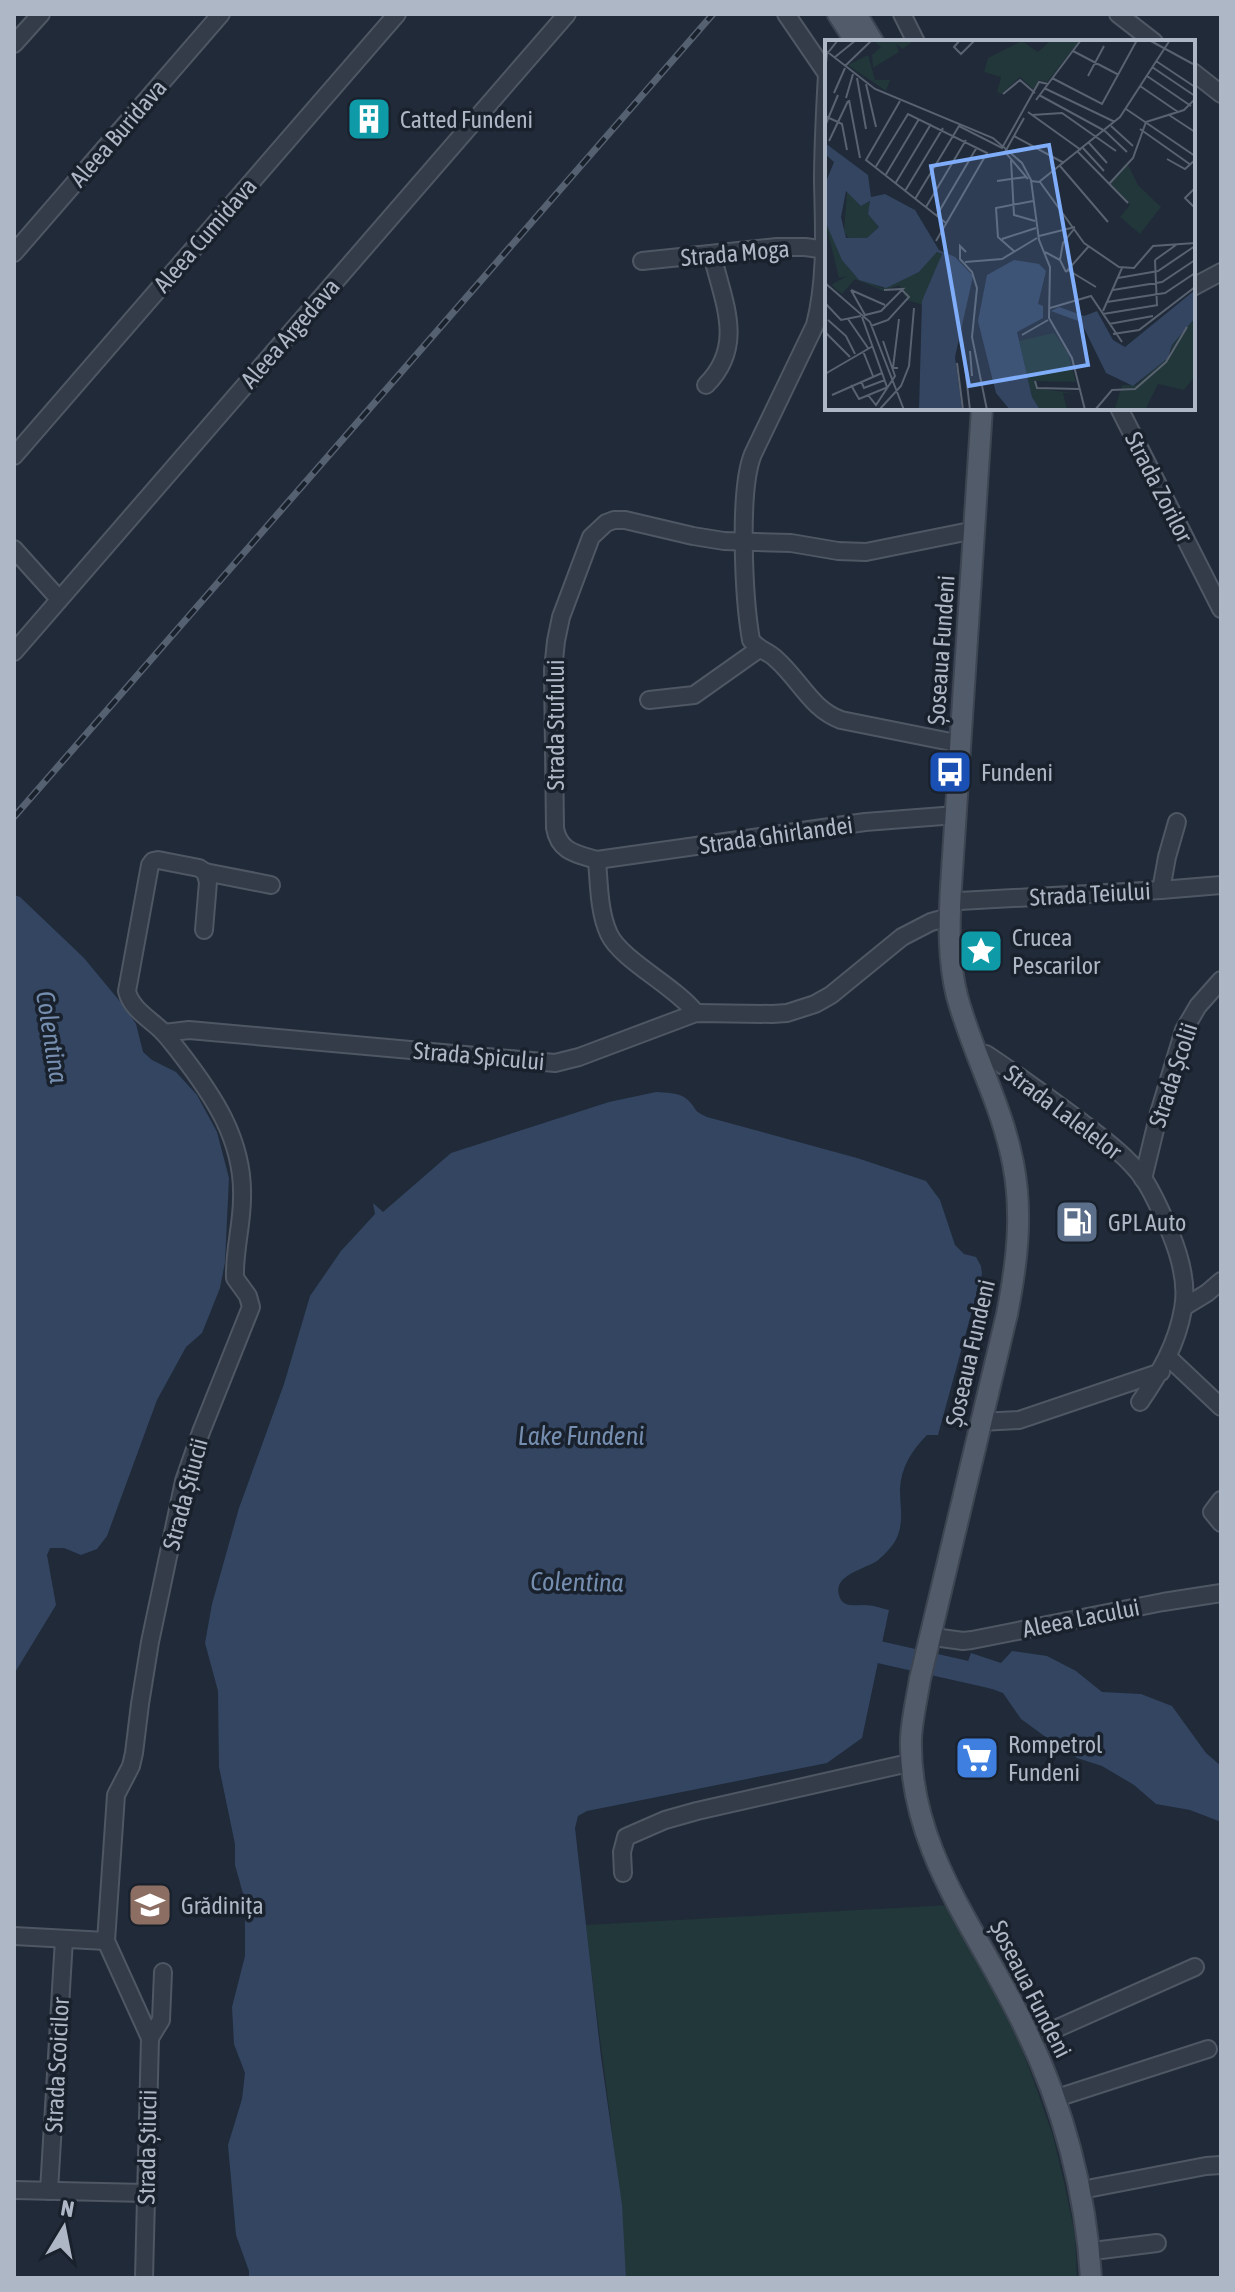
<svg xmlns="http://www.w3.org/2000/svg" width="1235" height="2292" font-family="'Asap Condensed',sans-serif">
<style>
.green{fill:#22373a}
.water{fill:#334561}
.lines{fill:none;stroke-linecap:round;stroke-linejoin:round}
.river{stroke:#334561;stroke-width:22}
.minor-casing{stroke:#4e5763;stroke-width:20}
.major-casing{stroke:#3d4552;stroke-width:24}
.minor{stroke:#343c49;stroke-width:16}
.major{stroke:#515b69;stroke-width:20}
.rail-casing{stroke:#556070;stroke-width:7}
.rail{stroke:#19212d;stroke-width:4;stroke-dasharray:12;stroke-linecap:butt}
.labels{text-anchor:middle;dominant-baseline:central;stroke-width:7;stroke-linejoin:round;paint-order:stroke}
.poi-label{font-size:24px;fill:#aeb7c5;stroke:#19212d;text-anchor:start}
.street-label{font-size:24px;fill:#aeb7c5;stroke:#19212d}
.water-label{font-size:26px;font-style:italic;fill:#758eaf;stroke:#19212d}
.inset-road{fill:none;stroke:#596270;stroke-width:2}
.view{fill:#7fadfa;fill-opacity:0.15;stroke:#7fadfa;stroke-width:4}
.inset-edge{fill:none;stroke:#aeb7c5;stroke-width:4}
</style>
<rect width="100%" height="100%" fill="#202a38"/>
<path class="green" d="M951,1905L1003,2002L1031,2073L1053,2136L1065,2186L1075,2235L1077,2278H626C619,2160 599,2043 586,1925Z"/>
<g class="water">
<path d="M14,895L20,897L84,958L122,1004L136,1024L143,1052L152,1060L176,1072L197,1095L217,1132L229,1178L225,1262L220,1288L202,1333L186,1347L157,1400L107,1536L97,1549L81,1555L64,1548H50L47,1555L56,1605L14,1674Z"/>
<path d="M656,1092C666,1093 680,1092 688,1100C698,1110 692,1110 707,1117L857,1158L926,1181L940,1200L955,1245L964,1254L976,1257L981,1266L982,1274L938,1435H927C912,1450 901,1467 900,1489C900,1509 905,1525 894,1543C890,1549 882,1557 877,1561C865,1569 833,1575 839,1595C842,1608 855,1605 865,1605C872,1605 881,1608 889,1610L862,1738L827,1763L587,1811L578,1816L575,1828L601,2057L622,2205L626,2278H249V2271L236,2235L228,2145L242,2099L245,2073L234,2044L232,2007L245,1956V1901L235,1865V1844L219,1767L218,1691L205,1643L212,1604L239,1508L284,1384L310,1296L341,1251L375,1214L373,1203L383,1212L451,1153L609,1102Z"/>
<path d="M1012,1651L1047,1656L1076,1671L1102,1692L1141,1694L1172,1706L1206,1753L1221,1766V1822L1190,1810L1156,1804L1134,1785L1102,1766L1077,1758L1058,1746L1021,1719L1003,1693L962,1678L971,1653L1001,1663Z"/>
</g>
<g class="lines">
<path class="river" d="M852,1646L994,1678"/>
<g class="minor-casing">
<g id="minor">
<path d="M786,14L827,74"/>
<path d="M902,14L916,42"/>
<path d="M1118,14L1154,42"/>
<path d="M14,44L41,14"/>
<path d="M1193,72L1221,94"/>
<path d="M827,74C825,110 823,145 823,181C824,228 827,278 815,325L753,454C738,490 744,600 751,640C758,650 768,651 776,659C800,680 811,709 841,720L961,744"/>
<path d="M14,253L221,14"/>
<path d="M642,261L777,247H805L827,250"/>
<path d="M1193,287L1221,272"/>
<path d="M706,385C746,345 723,302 712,254"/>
<path d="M1119,408L1221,609"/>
<path d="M14,456L397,14"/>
<path d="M14,549L59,599"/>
<path d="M14,652L567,14"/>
<path d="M649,700L694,695L759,649"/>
<path d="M956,815L865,822L597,860C577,854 559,852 555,828L553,670L556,641L561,617L591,537L606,523L614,520H625L693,536L724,541L791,543L838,551L866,552L975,530"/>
<path d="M597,860C599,884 599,913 609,934C621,960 675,986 696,1013"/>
<path d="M205,872L271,885"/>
<path d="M1161,890L1167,857L1177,822"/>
<path d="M959,901L1161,890L1221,885"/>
<path d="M164,1033L189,1030L555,1063L579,1057L696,1013L772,1014L787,1013L815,1004L831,995L902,937L931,922L949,917"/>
<path d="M986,1054C1018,1075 1049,1098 1080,1121C1102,1138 1126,1155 1143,1178C1154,1194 1162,1214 1170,1232C1180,1256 1188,1283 1183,1309C1177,1344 1160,1373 1140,1402"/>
<path d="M1143,1179L1159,1113L1184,1030L1198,1006L1221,980"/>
<path d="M1184,1307L1207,1293L1221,1281"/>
<path d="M1168,1357L1221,1407"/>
<path d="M981,1422L1019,1420L1161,1372"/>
<path d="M1221,1500L1212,1512L1221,1523"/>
<path d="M941,1638L963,1641L972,1640L1163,1602L1221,1593"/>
<path d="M623,1873L622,1852L626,1837L665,1820L697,1811L913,1762"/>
<path d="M14,1936L106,1941"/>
<path d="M1042,2035L1195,1967"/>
<path d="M150,2038L161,2020L163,1972"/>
<path d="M1066,2095L1208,2049"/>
<path d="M1092,2188L1206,2166L1221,2165"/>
<path d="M14,2190L146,2193"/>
<path d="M49,2191L64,1939"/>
<path d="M1101,2250L1157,2243"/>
<path d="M144,2278L150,2038L106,1941L116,1795L131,1766L134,1753L140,1704L150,1642L184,1481L201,1432L251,1307L248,1296L235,1278C234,1251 242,1225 242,1198C244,1140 213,1095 178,1050C173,1044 168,1037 162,1031C150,1019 131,1009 127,991L150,865L153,861L158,860L199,868L205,872L208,882L204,930"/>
</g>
</g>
<g class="major-casing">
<g id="major">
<path d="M838,14L856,42"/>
<path d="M856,14L873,42"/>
<path d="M982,408L951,887C949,923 948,960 957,996C972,1052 1002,1105 1013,1163C1023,1214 1017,1263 1007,1314L920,1679C917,1698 912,1718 911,1738C908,1850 980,1933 1025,2028C1063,2105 1086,2192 1091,2278"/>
</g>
</g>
<use href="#minor" class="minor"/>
<use href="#major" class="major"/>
<g class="rail-casing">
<path id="rail" d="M14,817L713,14"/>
</g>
<use href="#rail" class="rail"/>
</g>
<defs>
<g id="building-square" transform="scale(2.3)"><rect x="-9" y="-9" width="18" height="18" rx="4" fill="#0f9aa8" stroke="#19212d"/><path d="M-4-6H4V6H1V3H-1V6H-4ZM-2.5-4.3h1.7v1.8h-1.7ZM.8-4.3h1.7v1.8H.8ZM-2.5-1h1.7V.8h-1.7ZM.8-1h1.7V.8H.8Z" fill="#fff"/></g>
<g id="bus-square" transform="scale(2.3)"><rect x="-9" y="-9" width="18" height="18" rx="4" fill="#1a4fb4" stroke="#19212d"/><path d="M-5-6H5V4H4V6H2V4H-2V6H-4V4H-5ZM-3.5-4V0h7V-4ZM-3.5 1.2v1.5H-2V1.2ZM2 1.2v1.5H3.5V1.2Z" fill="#fff"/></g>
<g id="sight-square" transform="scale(2.3)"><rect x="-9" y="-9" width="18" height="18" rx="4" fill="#0f9aa8" stroke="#19212d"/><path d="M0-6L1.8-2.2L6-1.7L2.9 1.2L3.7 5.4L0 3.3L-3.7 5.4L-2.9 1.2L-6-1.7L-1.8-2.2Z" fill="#fff"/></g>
<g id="fuel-square" transform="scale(2.3)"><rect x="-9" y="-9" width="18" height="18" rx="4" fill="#5c6f8a" stroke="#19212d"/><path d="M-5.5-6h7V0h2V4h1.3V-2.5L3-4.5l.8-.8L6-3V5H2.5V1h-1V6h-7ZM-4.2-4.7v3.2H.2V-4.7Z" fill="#fff"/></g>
<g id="supermarket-square" transform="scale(2.3)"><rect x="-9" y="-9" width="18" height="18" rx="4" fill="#3f7fe0" stroke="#19212d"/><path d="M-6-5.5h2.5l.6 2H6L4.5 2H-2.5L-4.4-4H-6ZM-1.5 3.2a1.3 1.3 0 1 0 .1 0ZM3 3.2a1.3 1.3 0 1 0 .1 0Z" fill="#fff"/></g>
<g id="school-square" transform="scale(2.3)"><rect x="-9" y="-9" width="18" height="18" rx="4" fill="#8d6e63" stroke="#19212d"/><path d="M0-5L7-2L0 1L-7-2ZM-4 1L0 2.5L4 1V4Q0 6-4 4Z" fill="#fff"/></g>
</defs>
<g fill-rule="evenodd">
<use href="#building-square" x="369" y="119"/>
<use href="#bus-square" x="950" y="772"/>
<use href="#sight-square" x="981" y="951"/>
<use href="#fuel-square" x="1077" y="1222"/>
<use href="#supermarket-square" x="977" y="1758"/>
<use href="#school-square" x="150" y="1905"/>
</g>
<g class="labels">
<g class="poi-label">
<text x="400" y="119">Catted Fundeni</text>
<text x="981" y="772">Fundeni</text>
<text x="1012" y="937">Crucea<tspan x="1012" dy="28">Pescarilor</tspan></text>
<text x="1108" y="1222">GPL Auto</text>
<text x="1008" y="1744">Rompetrol<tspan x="1008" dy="28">Fundeni</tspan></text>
<text x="181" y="1905">Grădinița</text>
</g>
<g class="street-label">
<text transform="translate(118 133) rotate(-49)">Aleea Buridava</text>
<text transform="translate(205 235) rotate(-49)">Aleea Cumidava</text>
<text transform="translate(735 253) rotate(-5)">Strada Moga</text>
<text transform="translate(290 333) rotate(-49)">Aleea Argedava</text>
<text transform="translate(1159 487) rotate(63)">Strada Zorilor</text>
<text transform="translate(941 650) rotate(-86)">Șoseaua Fundeni</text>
<text transform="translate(555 725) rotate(-90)">Strada Stufului</text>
<text transform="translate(776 835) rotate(-8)">Strada Ghirlandei</text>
<text transform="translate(1090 894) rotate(-3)">Strada Teiului</text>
<text transform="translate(479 1056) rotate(5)">Strada Spicului</text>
<text transform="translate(1173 1075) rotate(-72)">Strada Școlii</text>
<text transform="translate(1063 1112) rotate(37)">Strada Lalelelor</text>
<text transform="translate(970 1353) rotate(-77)">Șoseaua Fundeni</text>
<text transform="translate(185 1494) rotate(-75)">Strada Știucii</text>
<text transform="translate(1081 1618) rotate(-11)">Aleea Lacului</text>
<text transform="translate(1031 1989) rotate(63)">Șoseaua Fundeni</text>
<text transform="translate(57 2065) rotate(-87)">Strada Scoicilor</text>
<text transform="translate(147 2147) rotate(-89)">Strada Știucii</text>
</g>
<g class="water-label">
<text transform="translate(52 1037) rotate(81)">Colentina</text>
<text x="581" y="1436">Lake Fundeni</text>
<text transform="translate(577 1582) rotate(1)">Colentina</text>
</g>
</g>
<g transform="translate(825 40)">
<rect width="370" height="370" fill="#202a38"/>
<path d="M48,0H89L78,9L71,4L74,12L48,28L47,15L56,7ZM226,0H255L222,42L214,40L210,51L195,37L176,54L172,52L176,37L159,32L163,18L197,1L213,12ZM43,15L50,40H65L61,51L23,25ZM303,125L313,145L336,167L315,194L295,177L305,165L285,144ZM22,151L36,166L46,161L43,173L54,187L42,198L26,201L19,192ZM0,181L17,219L32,237L57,248L94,232L112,212L117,214L98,265L82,260L74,245L59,251L30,239L17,254L6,245L22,236L14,238ZM370,278V336L359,350L333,344L321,368H290L297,345H311L346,313L347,305ZM229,293L243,313L251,342L210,341L211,348L254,354L238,353L242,370H215L207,357L194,301Z" fill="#22373a"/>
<path d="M0,103L43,135L46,157L60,154L90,170L114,210L130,217L148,236L130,317L137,370H94L97,261L117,214L112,212L94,232L61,248L34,240L17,220L0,181V144L9,122L0,114ZM21,151L36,166L45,161L43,174L54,187L42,198H21L16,177ZM189,220L214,224L221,231L213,264L218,266V278L192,292L207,357L215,370H185L171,353L153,281L162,235ZM370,250V278L347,305L343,318L308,346L281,333L256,282L226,271L234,267L259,276L272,271L288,300L300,307Z" fill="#334561" fill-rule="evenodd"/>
<path class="inset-road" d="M135,0L129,7L136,14L150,0M324,0L368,24M0,10L50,49L168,98L197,123L206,140L214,200L225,227L224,278L247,318L260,370M248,11L294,35M10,17L31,0M331,21L370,47M20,26L47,0M327,27L370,56M0,33L2,14L13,0M263,36L279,6M322,36L366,66M32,38L41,89M227,38L277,64L312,0M41,44L51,87M315,46L353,72M219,48L290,82M9,53L20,28M178,54L195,40L210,53M214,55L280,91M21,58L28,34M24,60L35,118M211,60L256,0M75,61L41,120L121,183M301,69L370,116M203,72L256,110M207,75L237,73L291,111M344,75L370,92M0,76L17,84L22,110M199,78L180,112L203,139M321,82L359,70L370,59M0,86L13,55M286,86L308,106M315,89L366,125M280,91L302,112M189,96L239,123M4,101L23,61M264,103L282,123M258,108L279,131M253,112L303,163M342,119L360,129L370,120M186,120L189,175L210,181M235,126L283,182M50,128L83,74L162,113L111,201M60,136L94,79M172,141L201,137M206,141L214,142L295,77L345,0M215,142L259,203L294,227L309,228L328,206L370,203M70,144L106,84M284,144L308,118L321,82M370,148L360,158L370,168M80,151L118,88M90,159L134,86L177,108L214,42L223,44M101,167L141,100M112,175L152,107M214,196L250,187M177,199L211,188M141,212L135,206V219L147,232L152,248L147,297L162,370M190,212L173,197L171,168L208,161M220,212L235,220L241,232M235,220L238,203L249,189M330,220L332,266M330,220L351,205M140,222L177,219L212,198M243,230L271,247M241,232L264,206M293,238L333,231L370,206M0,243L45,282L79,370M26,250L40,275L56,271L78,249L59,250M26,250L60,265M288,250L337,242L370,220M282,262L340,253L370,233M0,263L16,280L36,276M225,268L266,256L297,302M278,271L297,228M278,274L333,265M37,277L62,347M23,279L43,308M3,280L21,296L30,314M284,284L328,276M46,286L63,280L84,257L77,250M0,292L25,317M288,294L314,290L370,247M197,295L223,280M137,301L145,370M38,311L48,336M145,311L147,336M132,323L138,370M73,328H68L74,279M0,334L48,306M36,341L39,348L60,340M210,341L212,348L254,349M26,345L34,359L63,347M7,355L57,333M43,355L51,365L70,336L58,301M54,370L76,346L84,326L89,268M270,370L287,350L310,349L341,322L362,287M281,370L317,369"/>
<path class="view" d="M224,105L263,325L144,346L106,126Z"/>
<rect width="370" height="370" class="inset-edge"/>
</g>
<rect width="1235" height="2292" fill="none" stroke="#aeb7c5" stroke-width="32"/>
<g transform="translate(64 2228) rotate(10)" stroke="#19212d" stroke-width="6" paint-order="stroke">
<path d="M0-6L14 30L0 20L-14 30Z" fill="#aeb7c5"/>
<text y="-12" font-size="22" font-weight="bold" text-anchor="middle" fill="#aeb7c5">N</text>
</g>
</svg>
